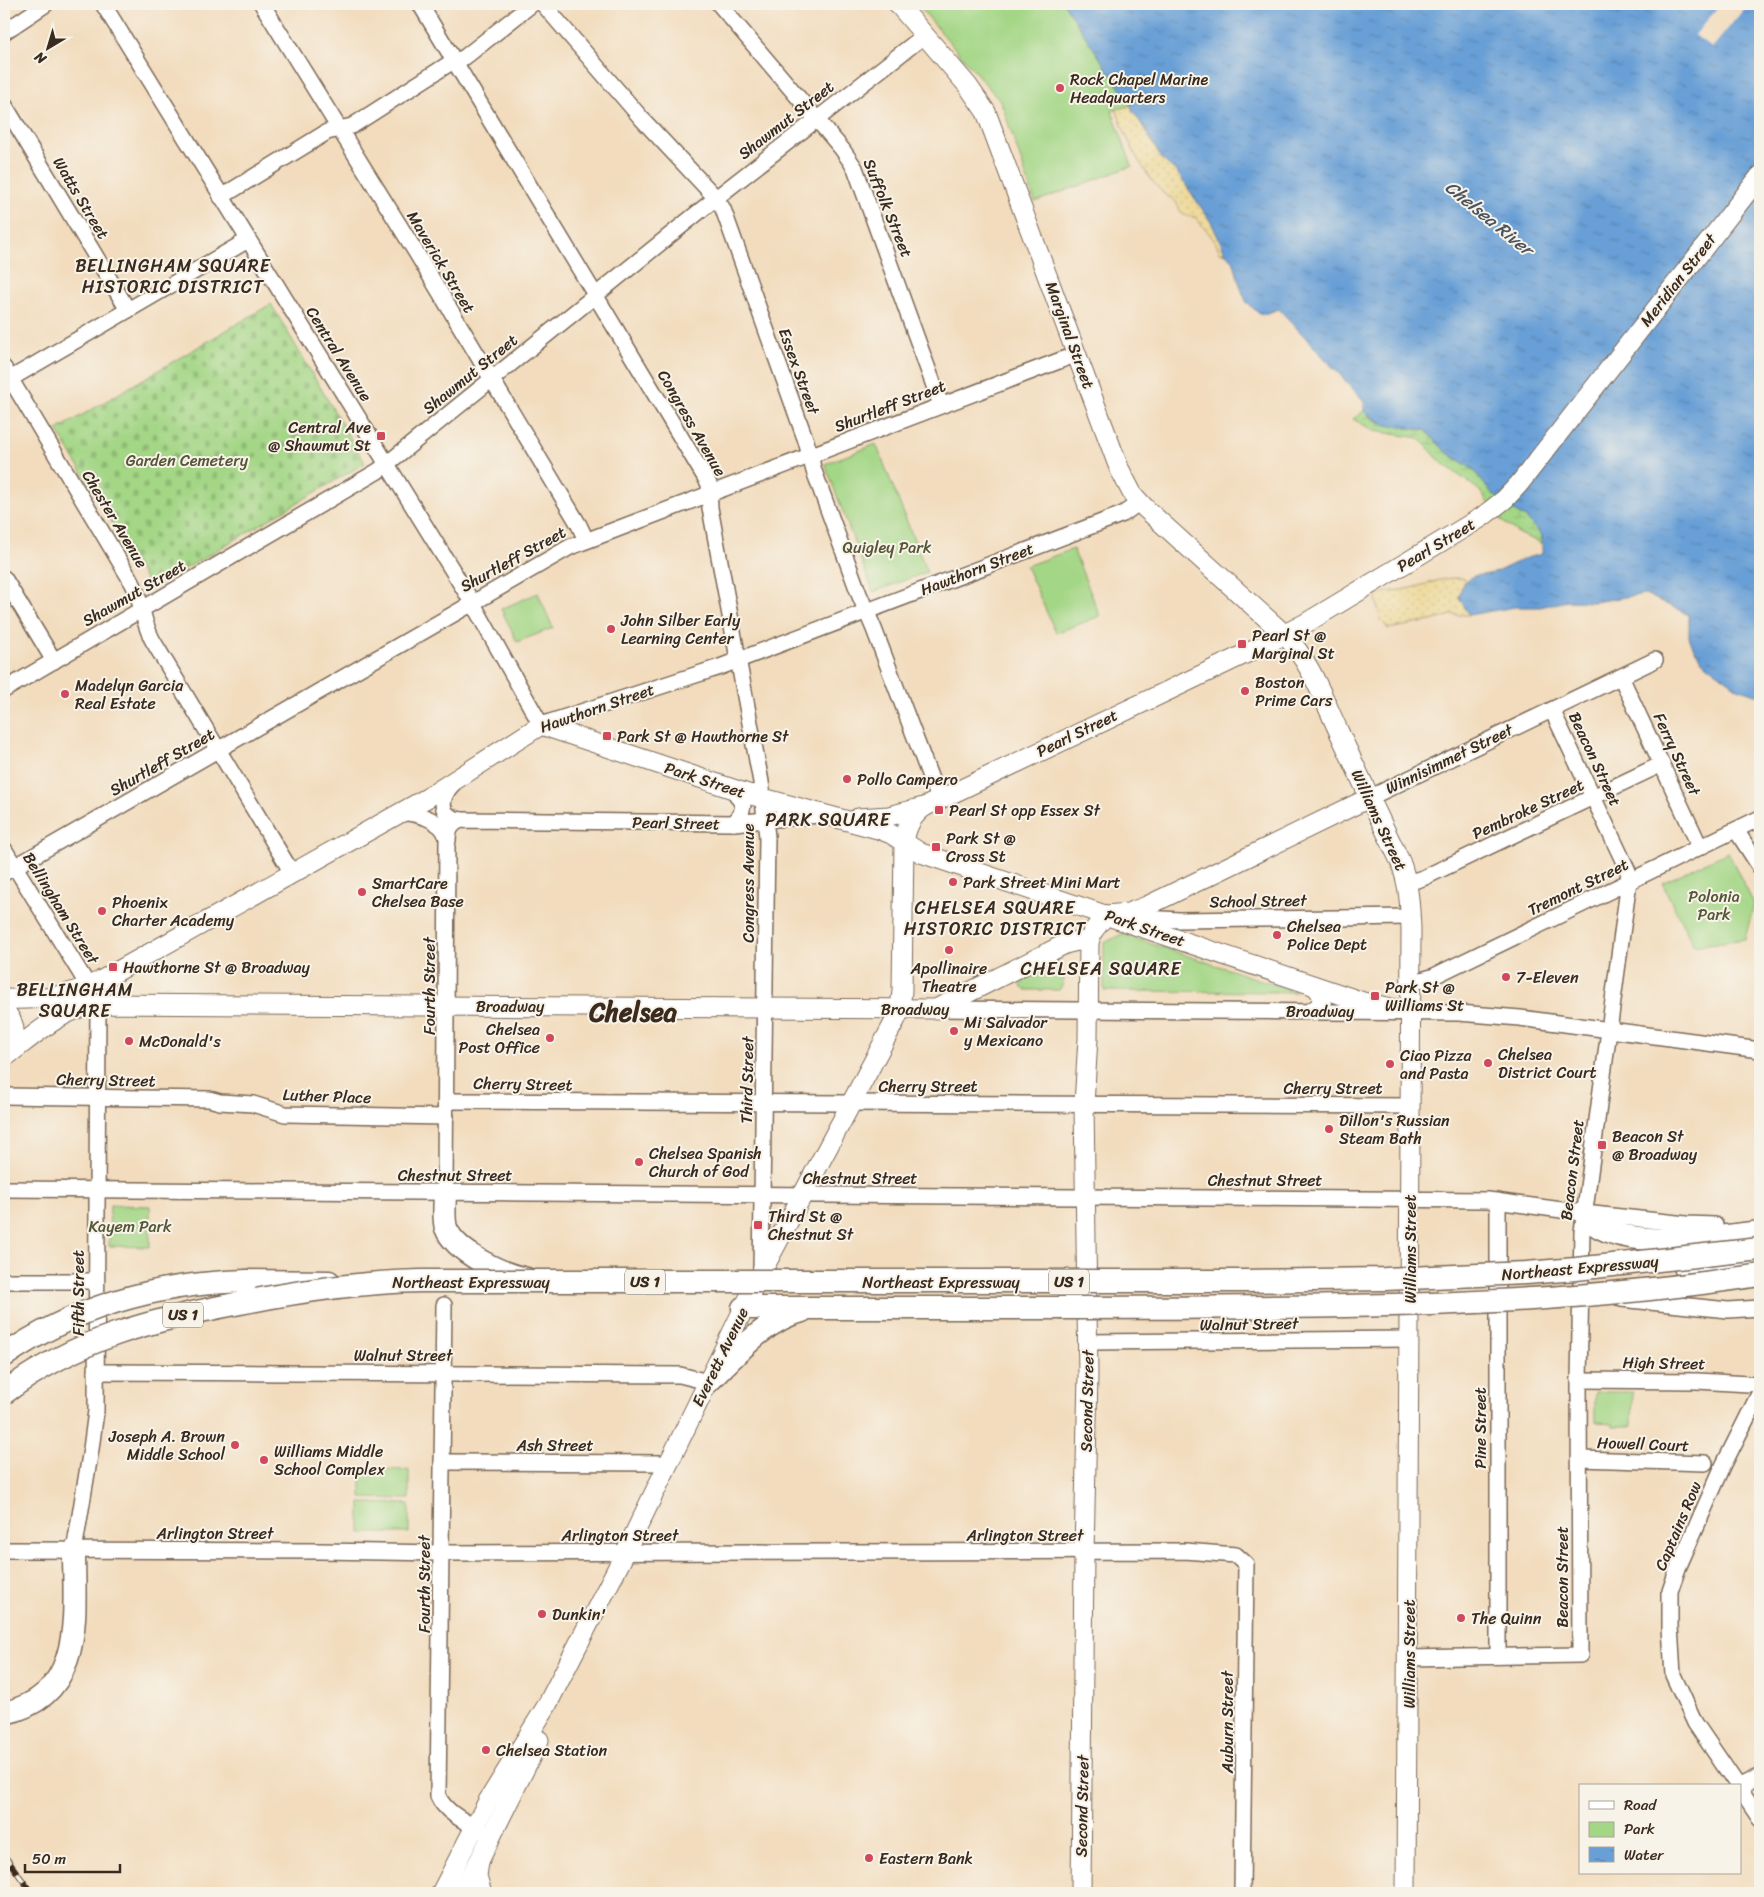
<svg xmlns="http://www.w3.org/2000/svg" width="1764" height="1897" font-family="Sriracha,sans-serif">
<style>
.wetland{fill:url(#wetland-marsh);stroke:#6f8052}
.sand{fill:url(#sand-dots);stroke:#94825e}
.cemetery{fill:url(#cemetery-stones);stroke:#6f8052}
.green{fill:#a3d685;stroke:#6f8052}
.water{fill:url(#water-ripples);stroke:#52647a}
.pier{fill:#f2dcbd}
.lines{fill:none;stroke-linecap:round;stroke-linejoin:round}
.minor-casing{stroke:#7b6856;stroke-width:18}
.major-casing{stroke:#7b6856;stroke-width:21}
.highway-casing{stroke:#7b6856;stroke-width:25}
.minor{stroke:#fff;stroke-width:15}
.major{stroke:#fff;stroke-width:19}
.highway{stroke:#fff;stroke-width:22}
.rail-casing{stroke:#3b2a1e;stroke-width:5.5}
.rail{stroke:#f7f3e8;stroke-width:4;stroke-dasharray:11;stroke-linecap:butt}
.highway-bridge-casing{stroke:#7b6856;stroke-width:25;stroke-linecap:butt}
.highway-bridge{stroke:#fff;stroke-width:22}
.poi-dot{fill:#d1495b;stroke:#f7f3e8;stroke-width:2}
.labels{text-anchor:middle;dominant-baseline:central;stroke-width:4;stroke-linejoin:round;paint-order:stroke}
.shield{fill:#f7f3e8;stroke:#73665b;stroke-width:1}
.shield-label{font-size:15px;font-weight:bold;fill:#3b2a1e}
.poi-label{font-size:16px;fill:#3b2a1e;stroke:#f7f3e8;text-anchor:start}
.street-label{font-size:16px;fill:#3b2a1e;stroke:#f7f3e8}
.park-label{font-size:16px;fill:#555538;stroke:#f7f3e8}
.water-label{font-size:18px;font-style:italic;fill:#4b535e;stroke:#f7f3e8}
.neighbourhood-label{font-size:18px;letter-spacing:1px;fill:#3b2a1e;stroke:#f7f3e8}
.town-label{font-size:26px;font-weight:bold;fill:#3b2a1e;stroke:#f7f3e8}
</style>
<defs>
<pattern id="wetland-marsh" width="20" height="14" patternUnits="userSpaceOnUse" patternTransform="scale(1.25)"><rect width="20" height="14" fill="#a3d685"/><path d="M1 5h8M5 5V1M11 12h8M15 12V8" fill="none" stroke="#8db872"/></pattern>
<pattern id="sand-dots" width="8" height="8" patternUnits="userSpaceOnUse" patternTransform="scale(1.25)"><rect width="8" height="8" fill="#eeda9e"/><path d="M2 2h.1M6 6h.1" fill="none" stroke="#cdbb88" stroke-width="1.8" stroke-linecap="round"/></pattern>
<pattern id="cemetery-stones" width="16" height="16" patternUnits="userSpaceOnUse" patternTransform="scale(1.25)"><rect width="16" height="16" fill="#a3d685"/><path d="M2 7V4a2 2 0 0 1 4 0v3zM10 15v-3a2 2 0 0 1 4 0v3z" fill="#8db872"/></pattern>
<pattern id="water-ripples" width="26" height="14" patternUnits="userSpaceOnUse" patternTransform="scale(1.25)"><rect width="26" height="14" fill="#689fd6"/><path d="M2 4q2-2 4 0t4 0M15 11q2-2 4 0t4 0" fill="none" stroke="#5782ad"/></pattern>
</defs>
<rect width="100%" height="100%" fill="#f7f3e8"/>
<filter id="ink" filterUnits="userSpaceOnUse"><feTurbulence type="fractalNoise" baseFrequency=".02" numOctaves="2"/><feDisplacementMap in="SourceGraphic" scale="10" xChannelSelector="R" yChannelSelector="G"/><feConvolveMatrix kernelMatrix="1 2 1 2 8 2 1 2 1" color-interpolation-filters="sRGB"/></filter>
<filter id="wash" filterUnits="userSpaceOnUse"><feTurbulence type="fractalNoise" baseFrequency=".0096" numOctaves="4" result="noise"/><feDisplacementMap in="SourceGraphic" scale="20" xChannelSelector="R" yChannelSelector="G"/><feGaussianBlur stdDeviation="1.12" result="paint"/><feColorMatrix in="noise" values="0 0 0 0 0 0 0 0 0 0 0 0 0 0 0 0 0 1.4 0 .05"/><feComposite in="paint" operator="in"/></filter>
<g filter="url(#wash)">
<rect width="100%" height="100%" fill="#f2dcbd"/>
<path class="wetland" d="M1364,411L1373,419L1385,425L1425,430L1446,452L1473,469L1488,489L1508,507L1527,519L1542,536L1541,544L1537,541L1521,535L1503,522L1496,514L1479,490L1441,462L1419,438L1374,431L1353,419Z"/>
<g class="sand">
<path d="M1131,105L1132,110L1143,126L1162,159L1177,172L1211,222L1226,254L1220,252C1215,238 1204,228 1195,217C1175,216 1184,209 1173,199C1170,197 1166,196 1163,193C1142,172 1124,136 1116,108Z"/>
<path d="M1460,578L1466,579L1463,583L1459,597L1469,615H1451L1431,621L1388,629L1380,618L1376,598L1377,595C1389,591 1400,590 1412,588C1428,584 1443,577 1460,578Z"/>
</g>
<path class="cemetery" d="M271,304L365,463L151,589L57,430Z"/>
<g class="green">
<path d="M917,4H1064L1131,105L1112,111L1132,166L1035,202L1001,102Z"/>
<path d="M876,444L927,572L873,592L825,464Z"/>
<path d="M1073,549L1100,616L1056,633L1026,566Z"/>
<path d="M538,593L553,628L517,642L501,609Z"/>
<path d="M1728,852L1754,904L1745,939L1694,946L1662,883Z"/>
<path d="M1122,934L1297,992L1104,991V943Z"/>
<path d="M1054,966C1065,971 1067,981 1059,990H1025L1021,987L1023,981Z"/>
<path d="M110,1205L150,1206V1247L109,1246Z"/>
<path d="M1595,1392H1633L1632,1426H1613V1423L1595,1422Z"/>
<path d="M361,1469L409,1470V1499L361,1498Z"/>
<path d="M360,1503L409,1504V1533H360Z"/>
</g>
<path class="water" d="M1064,4H1760V696L1738,688L1703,662L1693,647L1689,637V615L1645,594L1594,602L1568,601L1540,607H1515L1469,615L1459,597L1463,583L1473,576L1494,573L1526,558L1542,554V536L1527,519L1508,507L1488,489L1473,469L1446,452L1425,430L1385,425L1366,413L1364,411V401L1279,309L1261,315L1247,303L1241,289L1233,260L1226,254L1211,222L1177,172L1162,159L1143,126L1132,110L1131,105Z"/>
<path class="pier" d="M1721,4H1748L1712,48L1695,35Z"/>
</g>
<g filter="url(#ink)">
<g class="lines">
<g class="minor-casing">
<g id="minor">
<path d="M103,4L472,602L541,725L720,667L1123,514L1140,502"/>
<path d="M262,4L417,254L579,525L586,540"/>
<path d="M420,4L709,484L710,508L761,782L767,837L761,1272"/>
<path d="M543,4L642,119L716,198L723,209L806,441L814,471L859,594L874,629L932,782L940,799"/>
<path d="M719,4L842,149L855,168L941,405"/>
<path d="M4,32L46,4"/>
<path d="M4,104L128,310"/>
<path d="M221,197L327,132L352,126L447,65L465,57L532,4"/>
<path d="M4,368L133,584C142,602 143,624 153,641L292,873"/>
<path d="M10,379L248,240"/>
<path d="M4,578L54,661"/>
<path d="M1621,677L1700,847"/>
<path d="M4,690L378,471L716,198L925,35"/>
<path d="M454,783C440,797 437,816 461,820"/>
<path d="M733,789L743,805L741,814L734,823"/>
<path d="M1369,798L1655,660"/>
<path d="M400,813C416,812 443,820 447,838L445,1192"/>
<path d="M1736,830L1760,867"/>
<path d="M448,841C448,830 451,824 461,820L734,823L818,815"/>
<path d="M4,849L89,987"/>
<path d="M4,873L570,547L1077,354"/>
<path d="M1407,883L1423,878L1662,764"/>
<path d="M1128,917L1179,920L1411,917"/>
<path d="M1410,981H1418L1432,977L1760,818"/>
<path d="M937,1009L1459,1013L1520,1018L1760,1050"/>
<path d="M4,1096L209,1099L220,1102L253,1104L285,1114L446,1117"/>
<path d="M446,1101L1410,1106"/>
<path d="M4,1189L1488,1200L1584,1213L1686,1224L1715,1225"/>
<path d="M1498,1201V1656"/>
<path d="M1682,1269L1760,1261"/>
<path d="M4,1281H95"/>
<path d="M1621,1299L1728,1310L1760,1308"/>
<path d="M444,1305L438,1796C446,1814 468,1823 484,1832"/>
<path d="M1088,1342L1410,1339"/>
<path d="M96,1372L680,1375L708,1382"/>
<path d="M1579,1380L1697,1381L1749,1384"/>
<path d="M1580,1459L1705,1463"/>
<path d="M442,1462L668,1463"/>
<path d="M4,1550L321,1551L441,1553L1185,1551L1236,1555L1246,1564L1242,1893"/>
<path d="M74,1551L91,1449L96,1411L98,1004"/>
<path d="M1409,1658L1580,1655L1579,1380L1582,1232L1629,881L1628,871L1552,710"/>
<path d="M1738,1786L1695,1723L1673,1675L1670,1627V1591L1678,1568L1723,1466L1760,1392"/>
<path d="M1740,1786L1760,1776"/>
<path d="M1740,1789L1760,1819"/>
</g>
</g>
<g class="major-casing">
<g id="major">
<path d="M898,4L968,86L986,112L1119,468L1133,495L1146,509L1284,634C1310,661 1323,698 1339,732C1359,775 1379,818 1400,861C1409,884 1410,905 1411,929L1406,1893"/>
<path d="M858,818L889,816L924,807L1266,644L1306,623L1482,517L1505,499L1519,484L1760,176"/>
<path d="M4,999C43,1000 63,998 100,981L427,798L541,725L748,794L878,829L891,834L921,853L1363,1002L1410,1012"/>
<path d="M4,1010C19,1027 16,1038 4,1056"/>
<path d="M1313,1011L1321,1006L1322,994L1315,986"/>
<path d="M4,1058C31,1038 63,1007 98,1004L936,1009L1065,944L1077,941L1089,942"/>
<path d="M479,1862L477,1876L482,1893"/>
<path d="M441,1893L488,1801L546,1707L625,1553L758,1279L897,1017L900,1009L902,991L904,843C906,828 911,817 924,807"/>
<path d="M461,1893L479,1861L539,1740"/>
<path d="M1081,1893L1084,1552L1088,1375L1084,1105L1088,1038L1089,942L1093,931L1106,915L1128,913L1147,906L1369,798"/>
</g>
</g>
<g class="highway-casing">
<g id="highway">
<path d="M445,1192C445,1203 443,1217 446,1228C456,1253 502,1274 527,1279"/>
<path d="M1584,1213C1609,1254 1720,1237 1760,1232"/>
<path d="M247,1281L329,1282"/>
<path d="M743,1308H1060"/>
<path d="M708,1382C735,1356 764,1320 802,1311"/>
<path d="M4,1713C86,1696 74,1614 74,1551"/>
</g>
</g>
<use href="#minor" class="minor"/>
<use href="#major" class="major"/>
<use href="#highway" class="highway"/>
<g class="rail-casing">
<path id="rail" d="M4,1855L32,1893"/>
</g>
<use href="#rail" class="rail"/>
<g class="highway-bridge-casing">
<g id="highway-bridge">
<path d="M1060,1308C1294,1307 1528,1311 1760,1275"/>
<path d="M4,1356C76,1306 160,1283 247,1281"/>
<path d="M4,1393C77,1338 152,1320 240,1303C300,1291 359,1282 421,1281H1243L1385,1279L1526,1273L1576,1269L1760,1249"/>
</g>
</g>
<use href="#highway-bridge" class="highway-bridge"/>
</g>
</g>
<g class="poi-dot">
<circle cx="1060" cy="88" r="5"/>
<rect x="376" y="431" width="10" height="10" rx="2.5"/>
<circle cx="611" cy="629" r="5"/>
<rect x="1237" y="639" width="10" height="10" rx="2.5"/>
<circle cx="1245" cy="691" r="5"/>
<circle cx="65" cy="694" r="5"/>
<rect x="602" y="731" width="10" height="10" rx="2.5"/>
<circle cx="847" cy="779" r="5"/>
<rect x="934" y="805" width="10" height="10" rx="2.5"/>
<rect x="931" y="842" width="10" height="10" rx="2.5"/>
<circle cx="953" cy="882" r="5"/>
<circle cx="362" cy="892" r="5"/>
<circle cx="102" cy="911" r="5"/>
<circle cx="1277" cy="935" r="5"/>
<circle cx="949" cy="950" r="5"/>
<rect x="108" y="962" width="10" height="10" rx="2.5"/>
<circle cx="1506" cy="977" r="5"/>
<rect x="1370" y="991" width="10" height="10" rx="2.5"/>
<circle cx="954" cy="1031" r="5"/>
<circle cx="550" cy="1038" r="5"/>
<circle cx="129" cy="1041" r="5"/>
<circle cx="1488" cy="1063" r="5"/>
<circle cx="1390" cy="1064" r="5"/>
<circle cx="1329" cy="1129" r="5"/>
<rect x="1597" y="1140" width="10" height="10" rx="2.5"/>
<circle cx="639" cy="1162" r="5"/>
<rect x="753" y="1220" width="10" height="10" rx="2.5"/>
<circle cx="235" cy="1445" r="5"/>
<circle cx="264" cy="1460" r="5"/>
<circle cx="542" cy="1614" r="5"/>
<circle cx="1461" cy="1618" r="5"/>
<circle cx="486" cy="1750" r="5"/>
<circle cx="869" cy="1858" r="5"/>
</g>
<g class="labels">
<g class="shield">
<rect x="625" y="1269.5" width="40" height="25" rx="4"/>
<rect x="1049" y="1269.5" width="40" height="25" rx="4"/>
<rect x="163" y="1302.5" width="40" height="25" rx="4"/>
</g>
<g class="shield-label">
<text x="645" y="1282">US 1</text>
<text x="1069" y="1282">US 1</text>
<text x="183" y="1315">US 1</text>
</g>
<g class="poi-label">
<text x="1070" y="79">Rock Chapel Marine<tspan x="1070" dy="18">Headquarters</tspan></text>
<text x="371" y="427" text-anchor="end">Central Ave<tspan x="371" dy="18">@ Shawmut St</tspan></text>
<text x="621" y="620">John Silber Early<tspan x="621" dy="18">Learning Center</tspan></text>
<text x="1252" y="635">Pearl St @<tspan x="1252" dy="18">Marginal St</tspan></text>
<text x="1255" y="682">Boston<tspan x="1255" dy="18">Prime Cars</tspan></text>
<text x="75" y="685">Madelyn Garcia<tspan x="75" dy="18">Real Estate</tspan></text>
<text x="617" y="736">Park St @ Hawthorne St</text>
<text x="857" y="779">Pollo Campero</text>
<text x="949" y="810">Pearl St opp Essex St</text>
<text x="946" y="838">Park St @<tspan x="946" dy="18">Cross St</tspan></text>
<text x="963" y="882">Park Street Mini Mart</text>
<text x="372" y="883">SmartCare<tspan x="372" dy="18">Chelsea Base</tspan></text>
<text x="112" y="902">Phoenix<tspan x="112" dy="18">Charter Academy</tspan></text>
<text x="1287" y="926">Chelsea<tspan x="1287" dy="18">Police Dept</tspan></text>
<text x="123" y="967">Hawthorne St @ Broadway</text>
<text x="949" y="968" text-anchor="middle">Apollinaire<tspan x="949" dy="18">Theatre</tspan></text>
<text x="1516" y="977">7-Eleven</text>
<text x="1385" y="987">Park St @<tspan x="1385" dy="18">Williams St</tspan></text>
<text x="964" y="1022">Mi Salvador<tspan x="964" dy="18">y Mexicano</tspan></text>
<text x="540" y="1029" text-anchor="end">Chelsea<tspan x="540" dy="18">Post Office</tspan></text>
<text x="139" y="1041">McDonald's</text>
<text x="1498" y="1054">Chelsea<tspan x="1498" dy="18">District Court</tspan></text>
<text x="1400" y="1055">Ciao Pizza<tspan x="1400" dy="18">and Pasta</tspan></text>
<text x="1339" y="1120">Dillon's Russian<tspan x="1339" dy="18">Steam Bath</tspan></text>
<text x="1612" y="1136">Beacon St<tspan x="1612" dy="18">@ Broadway</tspan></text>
<text x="649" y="1153">Chelsea Spanish<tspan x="649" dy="18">Church of God</tspan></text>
<text x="768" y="1216">Third St @<tspan x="768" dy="18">Chestnut St</tspan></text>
<text x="225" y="1436" text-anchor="end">Joseph A. Brown<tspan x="225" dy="18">Middle School</tspan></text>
<text x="274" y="1451">Williams Middle<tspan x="274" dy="18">School Complex</tspan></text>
<text x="552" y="1614">Dunkin'</text>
<text x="1471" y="1618">The Quinn</text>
<text x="496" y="1750">Chelsea Station</text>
<text x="879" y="1858">Eastern Bank</text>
</g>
<g class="street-label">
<text transform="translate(786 120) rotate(-38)">Shawmut Street</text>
<text transform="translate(81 198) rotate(59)">Watts Street</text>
<text transform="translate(888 208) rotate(68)">Suffolk Street</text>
<text transform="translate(441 262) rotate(59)">Maverick Street</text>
<text transform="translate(1678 280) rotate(-52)">Meridian Street</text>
<text transform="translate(1070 335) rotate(70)">Marginal Street</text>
<text transform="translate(339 354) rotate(58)">Central Avenue</text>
<text transform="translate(799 371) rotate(70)">Essex Street</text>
<text transform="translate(470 374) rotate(-39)">Shawmut Street</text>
<text transform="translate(890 406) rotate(-21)">Shurtleff Street</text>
<text transform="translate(692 423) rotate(60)">Congress Avenue</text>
<text transform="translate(115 519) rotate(59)">Chester Avenue</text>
<text transform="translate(1436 545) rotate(-31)">Pearl Street</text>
<text transform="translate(513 559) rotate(-29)">Shurtleff Street</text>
<text transform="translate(977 569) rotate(-21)">Hawthorn Street</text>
<text transform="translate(134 593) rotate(-30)">Shawmut Street</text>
<text transform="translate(597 708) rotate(-19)">Hawthorn Street</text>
<text transform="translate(1077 733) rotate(-26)">Pearl Street</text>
<text transform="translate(1677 754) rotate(65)">Ferry Street</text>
<text transform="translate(1449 759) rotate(-26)">Winnisimmet Street</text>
<text transform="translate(1595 759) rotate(65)">Beacon Street</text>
<text transform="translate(162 762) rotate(-30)">Shurtleff Street</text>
<text transform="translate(705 780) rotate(18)">Park Street</text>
<text transform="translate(1528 809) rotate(-25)">Pembroke Street</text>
<text transform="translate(1379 820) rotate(65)">Williams Street</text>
<text transform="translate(676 823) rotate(1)">Pearl Street</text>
<text transform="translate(748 883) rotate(-90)">Congress Avenue</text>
<text transform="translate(1578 887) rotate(-26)">Tremont Street</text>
<text transform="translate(1258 901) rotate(-1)">School Street</text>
<text transform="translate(61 908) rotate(58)">Bellingham Street</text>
<text transform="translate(1145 928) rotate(19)">Park Street</text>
<text transform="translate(429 986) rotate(-90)">Fourth Street</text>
<text x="510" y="1006">Broadway</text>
<text x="915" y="1009">Broadway</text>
<text x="1320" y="1011">Broadway</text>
<text transform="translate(106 1080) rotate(1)">Cherry Street</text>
<text transform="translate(747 1080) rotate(-89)">Third Street</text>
<text transform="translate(523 1084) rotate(1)">Cherry Street</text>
<text x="928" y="1086">Cherry Street</text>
<text x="1333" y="1088">Cherry Street</text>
<text transform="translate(327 1096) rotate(2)">Luther Place</text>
<text transform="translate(1572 1170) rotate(-83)">Beacon Street</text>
<text x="455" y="1175">Chestnut Street</text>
<text x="860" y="1178">Chestnut Street</text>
<text x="1265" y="1180">Chestnut Street</text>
<text transform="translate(1410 1249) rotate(-90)">Williams Street</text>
<text transform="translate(1580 1268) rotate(-5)">Northeast Expressway</text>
<text x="471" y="1282">Northeast Expressway</text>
<text x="941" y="1282">Northeast Expressway</text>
<text transform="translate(78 1293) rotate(-90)">Fifth Street</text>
<text transform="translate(1249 1324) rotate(-1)">Walnut Street</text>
<text x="403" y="1355">Walnut Street</text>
<text transform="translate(720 1357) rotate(-64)">Everett Avenue</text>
<text transform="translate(1664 1363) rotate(1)">High Street</text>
<text transform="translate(1087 1401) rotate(-89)">Second Street</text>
<text transform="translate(1480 1428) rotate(-90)">Pine Street</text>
<text transform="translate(1643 1444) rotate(2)">Howell Court</text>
<text x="555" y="1445">Ash Street</text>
<text transform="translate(1678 1526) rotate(-67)">Captains Row</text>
<text x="215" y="1533">Arlington Street</text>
<text x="620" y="1535">Arlington Street</text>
<text x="1025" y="1535">Arlington Street</text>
<text transform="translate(1562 1577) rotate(-90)">Beacon Street</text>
<text transform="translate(424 1584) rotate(-90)">Fourth Street</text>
<text transform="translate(1409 1654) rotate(-90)">Williams Street</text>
<text transform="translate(1227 1722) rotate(-90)">Auburn Street</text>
<text transform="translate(1082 1806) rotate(-89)">Second Street</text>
</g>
<g class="park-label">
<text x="187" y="460">Garden Cemetery</text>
<text x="887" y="547">Quigley Park</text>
<text x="1714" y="896">Polonia<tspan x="1714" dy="18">Park</tspan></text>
<text x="130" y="1226">Kayem Park</text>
</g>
<g class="water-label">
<text transform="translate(1489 218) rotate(39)">Chelsea River</text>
</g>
<g class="neighbourhood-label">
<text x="173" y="266">BELLINGHAM SQUARE<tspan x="173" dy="21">HISTORIC DISTRICT</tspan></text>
<text x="828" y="820">PARK SQUARE</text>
<text x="995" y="908">CHELSEA SQUARE<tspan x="995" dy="21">HISTORIC DISTRICT</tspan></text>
<text x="1101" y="969">CHELSEA SQUARE</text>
<text x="75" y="990">BELLINGHAM<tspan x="75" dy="21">SQUARE</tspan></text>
</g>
<g class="town-label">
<text x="633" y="1012">Chelsea</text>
</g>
</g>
<rect width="1764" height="1897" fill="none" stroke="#f7f3e8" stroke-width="20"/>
<rect x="1579" y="1784" width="162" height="90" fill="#f7f3e8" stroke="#aca397"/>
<rect x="1589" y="1801" width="25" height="8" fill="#ffffff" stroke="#aca397"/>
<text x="1624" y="1810" font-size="15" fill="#3b2a1e">Road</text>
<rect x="1589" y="1822" width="25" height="15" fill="#a3d685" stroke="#aca397"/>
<text x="1624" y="1834" font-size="15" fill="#3b2a1e">Park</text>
<rect x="1589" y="1847" width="25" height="15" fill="url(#water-ripples)" stroke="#aca397"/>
<text x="1624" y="1860" font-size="15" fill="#3b2a1e">Water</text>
<g transform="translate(48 48) rotate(218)" stroke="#f7f3e8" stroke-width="4" paint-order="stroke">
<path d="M0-4L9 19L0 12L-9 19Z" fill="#3b2a1e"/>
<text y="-8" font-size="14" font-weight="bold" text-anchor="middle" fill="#3b2a1e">N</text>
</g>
<path d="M25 1864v8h95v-8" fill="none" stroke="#3b2a1e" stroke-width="2.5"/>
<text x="32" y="1864" font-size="15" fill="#3b2a1e" stroke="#f7f3e8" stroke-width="4" paint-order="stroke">50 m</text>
</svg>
